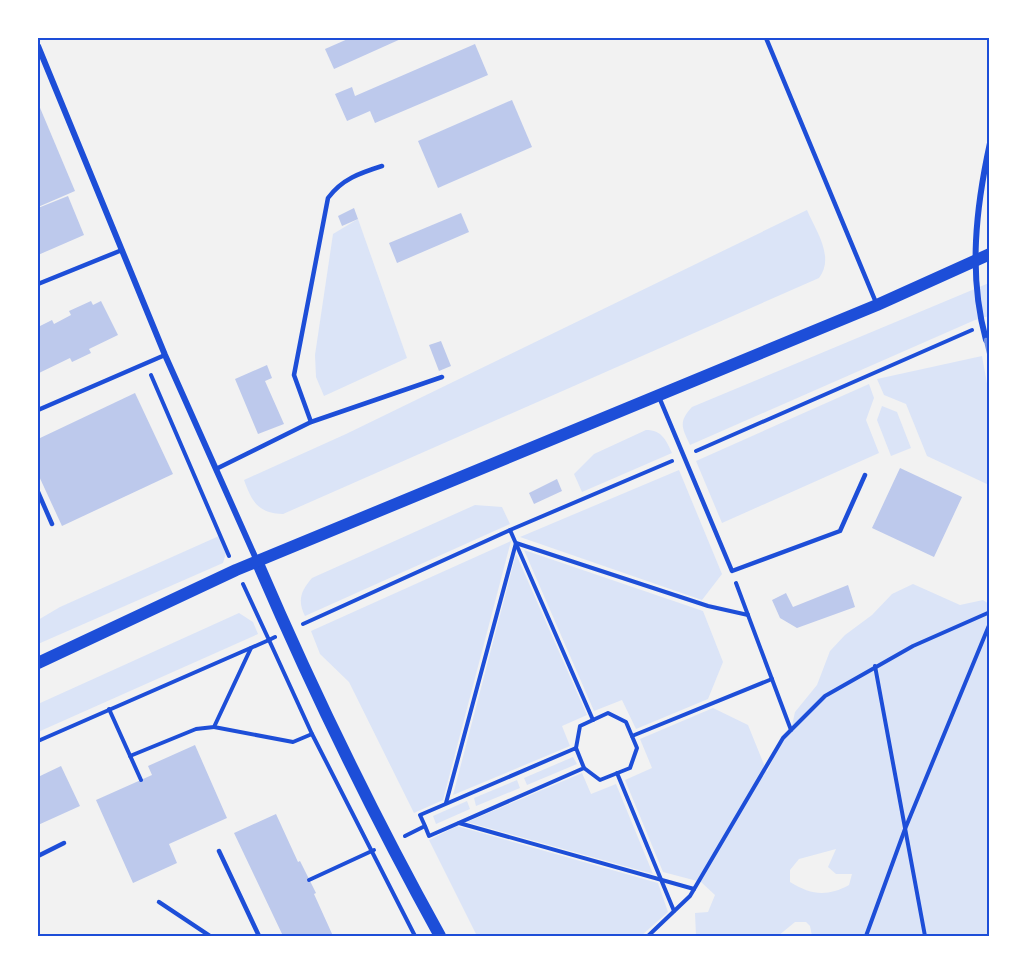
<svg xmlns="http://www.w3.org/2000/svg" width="1027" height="974" font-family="'IBM Plex Serif',serif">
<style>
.green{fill:#dbe4f7;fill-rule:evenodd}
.building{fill:#bdc9ec}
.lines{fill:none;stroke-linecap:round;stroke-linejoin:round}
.path{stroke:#1d4ed8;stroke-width:4}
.service{stroke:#1d4ed8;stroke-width:4.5}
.minor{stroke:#1d4ed8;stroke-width:6}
.secondary{stroke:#1d4ed8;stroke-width:12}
.rail{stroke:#7290e2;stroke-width:4.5}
.neatline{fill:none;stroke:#1d4ed8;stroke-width:2}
</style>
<rect width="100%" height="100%" fill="#f2f2f2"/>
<g class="green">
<path d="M807,210C816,231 835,257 819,278L283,514C258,513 252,502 244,480L346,434Z"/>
<path d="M358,219L407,358L324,396L316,377L315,355L333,234Z"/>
<path d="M989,283V316L975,320L690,445C682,428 678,422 692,407Z"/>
<path d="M982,356L989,395V485L927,456L906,404L884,395L877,379Z"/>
<path d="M869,384L874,398L866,420L879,453L722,523L696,461Z"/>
<path d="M882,406L897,412L911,448L891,456L877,420Z"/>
<path d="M646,430C662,430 666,440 672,453L582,492L574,474L594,454Z"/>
<path d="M679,470L722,574L702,600L520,537Z"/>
<path d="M475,505L502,507L510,524L305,616C297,600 301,591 312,578Z"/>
<path d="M219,536L226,553L223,563L38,644V620L60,607Z"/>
<path d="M511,541L443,800L414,813L349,682L320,654L311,631Z"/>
<path d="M524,550L703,611L723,662L708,699L636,729L622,700L594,711Z"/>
<path d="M516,554L587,715L562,726L570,746L453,795Z"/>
<path d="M913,584L960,605L983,600L989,604V936H895L894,934L883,936H812L810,926L806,922H795L778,936H696L695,913L708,912L715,895L701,882L663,872L625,780L652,768L640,739L713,708L748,725L767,772L778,748L791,730L795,712L817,685L830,651L845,635L872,615L892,594ZM836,849L828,867L836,874H852L849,885C827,897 811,895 790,882V870L799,859Z"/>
<path d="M239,613L253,622L258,634L38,732V704Z"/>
<path d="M573,757L577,764L527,785L524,778Z"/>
<path d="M582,773L591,794L616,784L653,874L467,822Z"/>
<path d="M517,780L520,788L476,806L474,798Z"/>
<path d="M467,801L470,809L436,824L433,816Z"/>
<path d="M457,826L658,883L668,912L641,936H477L429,840Z"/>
</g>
<g class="building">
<path d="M350,38H403L334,69L325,49Z"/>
<path d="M475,44L488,75L375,123L370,111L347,121L335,94L352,87L355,96Z"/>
<path d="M512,100L532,147L438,188L418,141Z"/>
<path d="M38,103L75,191L38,207Z"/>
<path d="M68,196L84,235L38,255V208Z"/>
<path d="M354,208L358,219L342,226L338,216Z"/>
<path d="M461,213L469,232L397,263L389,243Z"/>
<path d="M91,301L93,305L101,301L118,335L89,349L91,353L72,362L70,358L39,373L38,369V327L52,320L54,324L71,315L69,311Z"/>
<path d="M441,341L451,366L439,371L429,345Z"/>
<path d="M267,365L272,378L265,381L284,424L258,434L235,379Z"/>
<path d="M135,393L173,474L62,526L38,474V439Z"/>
<path d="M900,468L962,497L934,557L872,528Z"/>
<path d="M557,479L562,491L534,504L529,493Z"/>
<path d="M848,585L855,607L797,628L780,618L772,600L786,593L793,607Z"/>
<path d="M195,745L227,818L169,844L177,863L133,883L96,800L152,775L148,766Z"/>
<path d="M61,766L80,806L38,825V777Z"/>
<path d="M276,814L298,862L300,861L316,893L314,894L333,936H283L234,833Z"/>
</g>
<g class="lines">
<g class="path">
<path d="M151,375L229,556"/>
<path d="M696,451L972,330"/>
<path d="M510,530L593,720"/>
<path d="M736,583L791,730"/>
<path d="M243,584L269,640L275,637"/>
<path d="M303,624L510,530L672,461"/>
<path d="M875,666L925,936"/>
<path d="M109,709L141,780"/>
<path d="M214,727L293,742L312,734"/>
<path d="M632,736L772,679"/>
<path d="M38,741L269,640L312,734L415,936"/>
<path d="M576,748L580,726L608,713L626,722L637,748L630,768L600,780L584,768"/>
<path d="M130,756L196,729L214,727L251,648"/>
<path d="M617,773L674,911"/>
<path d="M446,803L516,543L708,606L748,615"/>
<path d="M459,823L694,889"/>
<path d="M405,836L425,826L429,836L584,768L576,748L420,815L425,826"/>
<path d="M309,880L374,850"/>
<path d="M648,936L690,896L783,738L825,696L913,646L990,612"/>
<path d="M866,936L905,829L990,623"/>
</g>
<g class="service">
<path d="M766,38L877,305"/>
<path d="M38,284L122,250"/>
<path d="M659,397L732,571L840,531L865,475"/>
<path d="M38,410L165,355"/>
<path d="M311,422L294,375L328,198C342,179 360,173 382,166"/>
<path d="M216,469L311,422L442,377"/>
<path d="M38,492L52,524"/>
<path d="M219,851L259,936"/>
<path d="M38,856L64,843"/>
<path d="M159,902L210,936"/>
</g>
<g class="minor">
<path d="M38,46L165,355L257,561"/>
<path d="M986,340C968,275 976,207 990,143"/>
</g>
<g class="secondary">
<path d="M257,561C312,689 373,815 440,936"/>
<path d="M38,663L236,570L877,305L990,254"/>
</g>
<path class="rail" d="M986,340L990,357"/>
</g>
<rect width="1027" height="974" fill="none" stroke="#ffffff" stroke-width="78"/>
<rect x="39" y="39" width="949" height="896" class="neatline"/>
</svg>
